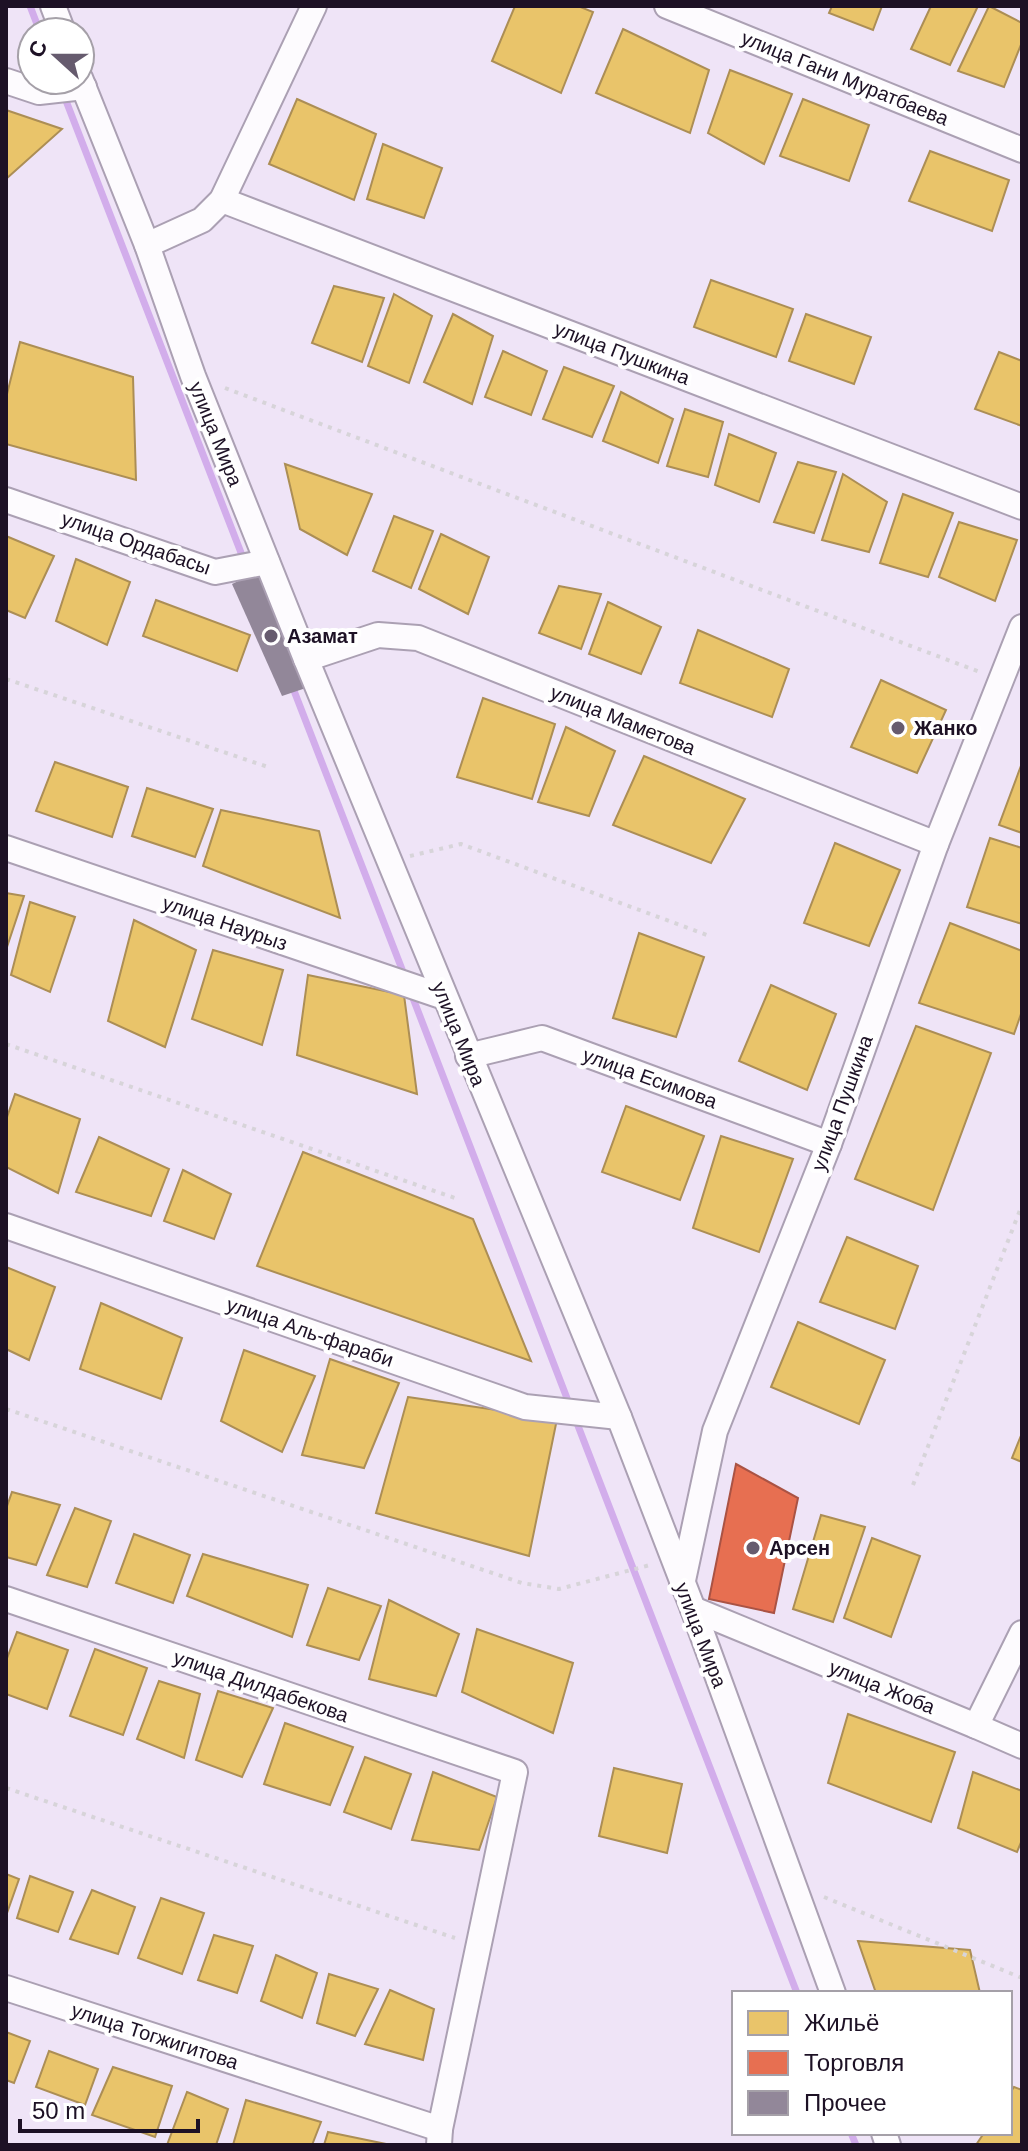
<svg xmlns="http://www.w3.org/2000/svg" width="1028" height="2151" font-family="Helvetica,sans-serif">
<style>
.homes{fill:#e9c46a;stroke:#ac8e55;stroke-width:2}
.shops{fill:#e76f51;stroke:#aa5344;stroke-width:2}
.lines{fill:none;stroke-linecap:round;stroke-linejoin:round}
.stream{stroke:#d2adeb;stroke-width:7}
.building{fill:#928799}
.minor-casing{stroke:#aba0b3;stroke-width:28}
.path{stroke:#d7d4d9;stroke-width:4;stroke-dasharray:4 6;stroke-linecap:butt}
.minor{stroke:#fdfbfe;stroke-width:24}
.poi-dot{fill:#665b6e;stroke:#fff;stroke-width:3}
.labels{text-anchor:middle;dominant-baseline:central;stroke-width:8;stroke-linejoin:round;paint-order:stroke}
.street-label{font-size:20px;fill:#1d1125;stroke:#fff}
.poi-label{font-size:20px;font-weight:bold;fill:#1d1125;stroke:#fff;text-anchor:start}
</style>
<rect width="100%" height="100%" fill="#efe4f7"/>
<g class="homes">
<path d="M515,6H578L593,12L561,93L492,61Z"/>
<path d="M832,6H882L873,30L829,13Z"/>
<path d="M931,6H978L950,65L911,49Z"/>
<path d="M989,6L1022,23V42L1004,87L958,71Z"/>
<path d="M623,29L709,70L690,133L596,93Z"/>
<path d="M730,70L792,94L764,164L708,133Z"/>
<path d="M297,99L376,134L354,200L269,164Z"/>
<path d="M803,99L869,125L849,181L780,156Z"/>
<path d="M6,110L62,129L6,179Z"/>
<path d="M383,144L442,168L424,218L367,199Z"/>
<path d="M930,151L1009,180L992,231L909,201Z"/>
<path d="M711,280L793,309L776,357L694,327Z"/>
<path d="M334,286L384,298L362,362L312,343Z"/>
<path d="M394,294L432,316L409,383L368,366Z"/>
<path d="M453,314L493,336L472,404L424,382Z"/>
<path d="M806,314L871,337L854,384L789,361Z"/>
<path d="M20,342L133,377L136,480L6,444V398Z"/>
<path d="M503,351L547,371L531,415L485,397Z"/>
<path d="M999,352L1022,361V426L975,409Z"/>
<path d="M564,367L614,386L592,437L543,419Z"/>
<path d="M621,392L673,419L658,463L603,441Z"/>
<path d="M685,409L723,422L708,477L667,466Z"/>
<path d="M729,434L776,453L759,502L715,485Z"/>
<path d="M798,462L836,472L814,533L774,522Z"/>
<path d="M285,464L372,494L347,555L300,529Z"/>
<path d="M843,474L887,502L869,552L822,540Z"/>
<path d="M903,494L953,513L928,577L880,563Z"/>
<path d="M394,516L433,531L411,588L373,571Z"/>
<path d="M959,522L1017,540L995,601L939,577Z"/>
<path d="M441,534L489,557L468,614L419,589Z"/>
<path d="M6,536L54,556L25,618L6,610Z"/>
<path d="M76,559L130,582L107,645L56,621Z"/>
<path d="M559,586L601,594L581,649L539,633Z"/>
<path d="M156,600L250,635L237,671L143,636Z"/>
<path d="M608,602L661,627L641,674L589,654Z"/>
<path d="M698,630L789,669L772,717L680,683Z"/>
<path d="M881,680L946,710L917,773L851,747Z"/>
<path d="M483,698L555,724L532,799L457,777Z"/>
<path d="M566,727L615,751L589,816L538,802Z"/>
<path d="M644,756L745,799L711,863L613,825Z"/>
<path d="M55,762L128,787L112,837L36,811Z"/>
<path d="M1022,763V833L999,825Z"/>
<path d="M147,788L213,809L195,857L132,836Z"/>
<path d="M221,810L319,831L340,918L203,866Z"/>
<path d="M990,838L1022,848V924L967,907Z"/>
<path d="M835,843L900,870L869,946L804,923Z"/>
<path d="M6,893L24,896L6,950Z"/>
<path d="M30,902L75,917L50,992L11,975Z"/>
<path d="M134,920L196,950L165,1047L108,1021Z"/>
<path d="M950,923L1022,951V1011L1014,1034L919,1003Z"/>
<path d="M639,933L704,957L676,1037L613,1018Z"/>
<path d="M213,950L283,970L262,1045L192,1019Z"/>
<path d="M308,975L404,995L417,1094L297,1055Z"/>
<path d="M771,985L836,1014L807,1090L739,1061Z"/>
<path d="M916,1026L991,1053L933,1210L855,1179Z"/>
<path d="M15,1094L80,1119L58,1193L6,1167V1120Z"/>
<path d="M626,1106L704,1136L680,1200L602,1172Z"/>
<path d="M721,1136L793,1159L759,1252L693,1228Z"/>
<path d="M99,1137L169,1169L151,1216L76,1192Z"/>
<path d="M303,1152L473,1219L531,1361L257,1266Z"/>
<path d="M183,1170L231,1194L214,1239L164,1221Z"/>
<path d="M847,1237L918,1266L895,1329L820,1302Z"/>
<path d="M6,1267L55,1287L29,1360L6,1349Z"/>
<path d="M101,1303L182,1338L161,1399L80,1369Z"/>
<path d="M798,1322L885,1360L859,1424L771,1387Z"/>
<path d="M244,1350L315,1376L282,1452L221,1421Z"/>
<path d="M330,1359L399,1383L364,1468L302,1455Z"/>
<path d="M408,1397L557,1419L529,1556L376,1513Z"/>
<path d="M1022,1433V1462L1012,1458Z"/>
<path d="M12,1492L60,1505L36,1565L6,1557V1509Z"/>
<path d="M75,1508L111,1521L87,1587L47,1575Z"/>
<path d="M821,1515L865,1527L833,1622L793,1609Z"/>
<path d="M134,1534L190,1555L173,1603L116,1583Z"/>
<path d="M872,1538L920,1556L891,1637L844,1618Z"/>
<path d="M203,1554L308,1585L292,1637L187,1596Z"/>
<path d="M328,1588L381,1606L359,1660L307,1645Z"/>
<path d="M389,1600L459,1634L436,1696L369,1679Z"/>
<path d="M477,1629L573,1663L553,1733L462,1692Z"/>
<path d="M17,1632L68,1650L47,1709L6,1694V1661Z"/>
<path d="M95,1649L147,1668L123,1735L70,1716Z"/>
<path d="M159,1681L200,1694L184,1758L137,1739Z"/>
<path d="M218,1691L273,1708L242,1777L196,1760Z"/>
<path d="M848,1714L955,1752L931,1822L828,1783Z"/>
<path d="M285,1723L353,1747L330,1805L264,1784Z"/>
<path d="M365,1757L411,1774L391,1829L344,1812Z"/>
<path d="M614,1768L682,1784L667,1853L599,1836Z"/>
<path d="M433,1772L497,1797L479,1850L412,1840Z"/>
<path d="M973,1772L1022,1791V1840L1017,1852L958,1828Z"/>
<path d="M6,1874L19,1879L6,1916Z"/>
<path d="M30,1876L73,1892L58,1932L17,1918Z"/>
<path d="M92,1890L135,1907L118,1954L70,1939Z"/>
<path d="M161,1898L204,1913L182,1974L138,1958Z"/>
<path d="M214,1935L253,1946L237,1993L198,1980Z"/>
<path d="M858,1941L970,1950L980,1993H876Z"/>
<path d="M276,1955L317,1973L302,2018L261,2001Z"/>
<path d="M329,1974L378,1989L355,2036L317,2023Z"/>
<path d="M390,1990L434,2009L423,2060L365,2044Z"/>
<path d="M6,2032L30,2041L14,2083L6,2080Z"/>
<path d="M49,2051L98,2069L85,2105L36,2087Z"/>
<path d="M113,2067L172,2086L155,2137L92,2115Z"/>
<path d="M1014,2087L1022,2090V2145H976L984,2133H1010V2093Z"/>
<path d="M187,2092L228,2109L216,2145H167Z"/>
<path d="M246,2100L321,2122L312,2145H233Z"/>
<path d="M328,2132L391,2145H324Z"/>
</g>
<path class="shops" d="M736,1464L798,1498L774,1613L709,1599Z"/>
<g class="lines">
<g class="stream">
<path d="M30,6L40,32"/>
<path d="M63,93L245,563"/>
<path d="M291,683L405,977"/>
<path d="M411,993L570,1406"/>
<path d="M575,1418L797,1993"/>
<path d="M851,2133L856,2145"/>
</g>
</g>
<path class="building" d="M260,571L309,687L282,696L232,584Z"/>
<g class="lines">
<g class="minor-casing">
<g id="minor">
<path d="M53,6L63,32"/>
<path d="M667,6L1022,150"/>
<path d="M80,78L147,245L193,376L306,659L619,1417L693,1609L833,1993"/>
<path d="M6,81L39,92L84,87"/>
<path d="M222,200L1022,507"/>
<path d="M147,245L202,220L222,200L314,6"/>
<path d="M6,500L215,572L267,562"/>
<path d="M306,659L378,635L418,638L936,844"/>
<path d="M6,848L444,997"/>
<path d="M468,1056L542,1038L829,1144"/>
<path d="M6,1226L525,1407L619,1417"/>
<path d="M682,1585L715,1431L829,1144L936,844L1022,627"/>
<path d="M6,1599L515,1772L440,2129L439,2145"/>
<path d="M693,1609L976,1726L1022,1633"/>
<path d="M976,1726L1022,1746"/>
<path d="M6,1988L440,2129"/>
<path d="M884,2133L888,2145"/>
</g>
</g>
<g class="path">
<path d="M225,388L980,672"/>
<path d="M6,679L271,768"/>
<path d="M410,856L461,844L707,935"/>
<path d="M6,1044L455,1198"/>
<path d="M6,1409L522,1583L559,1589L650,1565"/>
<path d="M913,1485L1022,1205"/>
<path d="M6,1788L455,1938"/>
<path d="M824,1897L1022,1978"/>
</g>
<use href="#minor" class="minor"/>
</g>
<g class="poi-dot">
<circle cx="271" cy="636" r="8"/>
<circle cx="898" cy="728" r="8"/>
<circle cx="753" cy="1548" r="8"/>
</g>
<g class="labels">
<g class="street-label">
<text transform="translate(845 78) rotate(22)">улица Гани Муратбаева</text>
<text transform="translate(622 353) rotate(21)">улица Пушкина</text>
<text transform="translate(216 434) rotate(68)">улица Мира</text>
<text transform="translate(136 543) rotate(19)">улица Ордабасы</text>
<text transform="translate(623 720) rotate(22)">улица Маметова</text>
<text transform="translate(225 923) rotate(19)">улица Наурыз</text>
<text transform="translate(459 1034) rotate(68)">улица Мира</text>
<text transform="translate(650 1078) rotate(20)">улица Есимова</text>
<text transform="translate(842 1103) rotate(-70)">улица Пушкина</text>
<text transform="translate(310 1332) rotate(19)">улица Аль-фараби</text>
<text transform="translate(701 1635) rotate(69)">улица Мира</text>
<text transform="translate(261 1686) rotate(19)">улица Дилдабекова</text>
<text transform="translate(882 1687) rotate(22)">улица Жоба</text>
<text transform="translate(155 2036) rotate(18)">улица Тогжигитова</text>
</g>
<g class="poi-label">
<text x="287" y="636">Азамат</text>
<text x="914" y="728">Жанко</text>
<text x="769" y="1548">Арсен</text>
</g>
</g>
<rect width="1028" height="2151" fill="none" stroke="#1d1125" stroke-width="16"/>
<rect x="732" y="1991" width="280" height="144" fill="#ffffff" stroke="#a5a0a8" stroke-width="2"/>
<rect x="748" y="2011" width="40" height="24" fill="#e9c46a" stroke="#a5a0a8" stroke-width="2"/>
<text x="804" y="2031" font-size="24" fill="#1d1125">Жильё</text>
<rect x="748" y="2051" width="40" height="24" fill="#e76f51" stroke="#a5a0a8" stroke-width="2"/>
<text x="804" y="2071" font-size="24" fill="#1d1125">Торговля</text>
<rect x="748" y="2091" width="40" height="24" fill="#928799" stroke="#a5a0a8" stroke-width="2"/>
<text x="804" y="2111" font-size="24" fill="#1d1125">Прочее</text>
<g transform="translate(56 56) rotate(291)"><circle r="38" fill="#ffffff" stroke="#a5a0a8" stroke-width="2"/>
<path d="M0-6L14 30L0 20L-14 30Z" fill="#665b6e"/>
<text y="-12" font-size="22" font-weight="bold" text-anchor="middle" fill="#1d1125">С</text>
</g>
<path d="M20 2119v12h178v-12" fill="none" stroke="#1d1125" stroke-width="4"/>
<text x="32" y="2119" font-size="24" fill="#1d1125" stroke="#ffffff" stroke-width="6" paint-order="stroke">50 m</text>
</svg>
